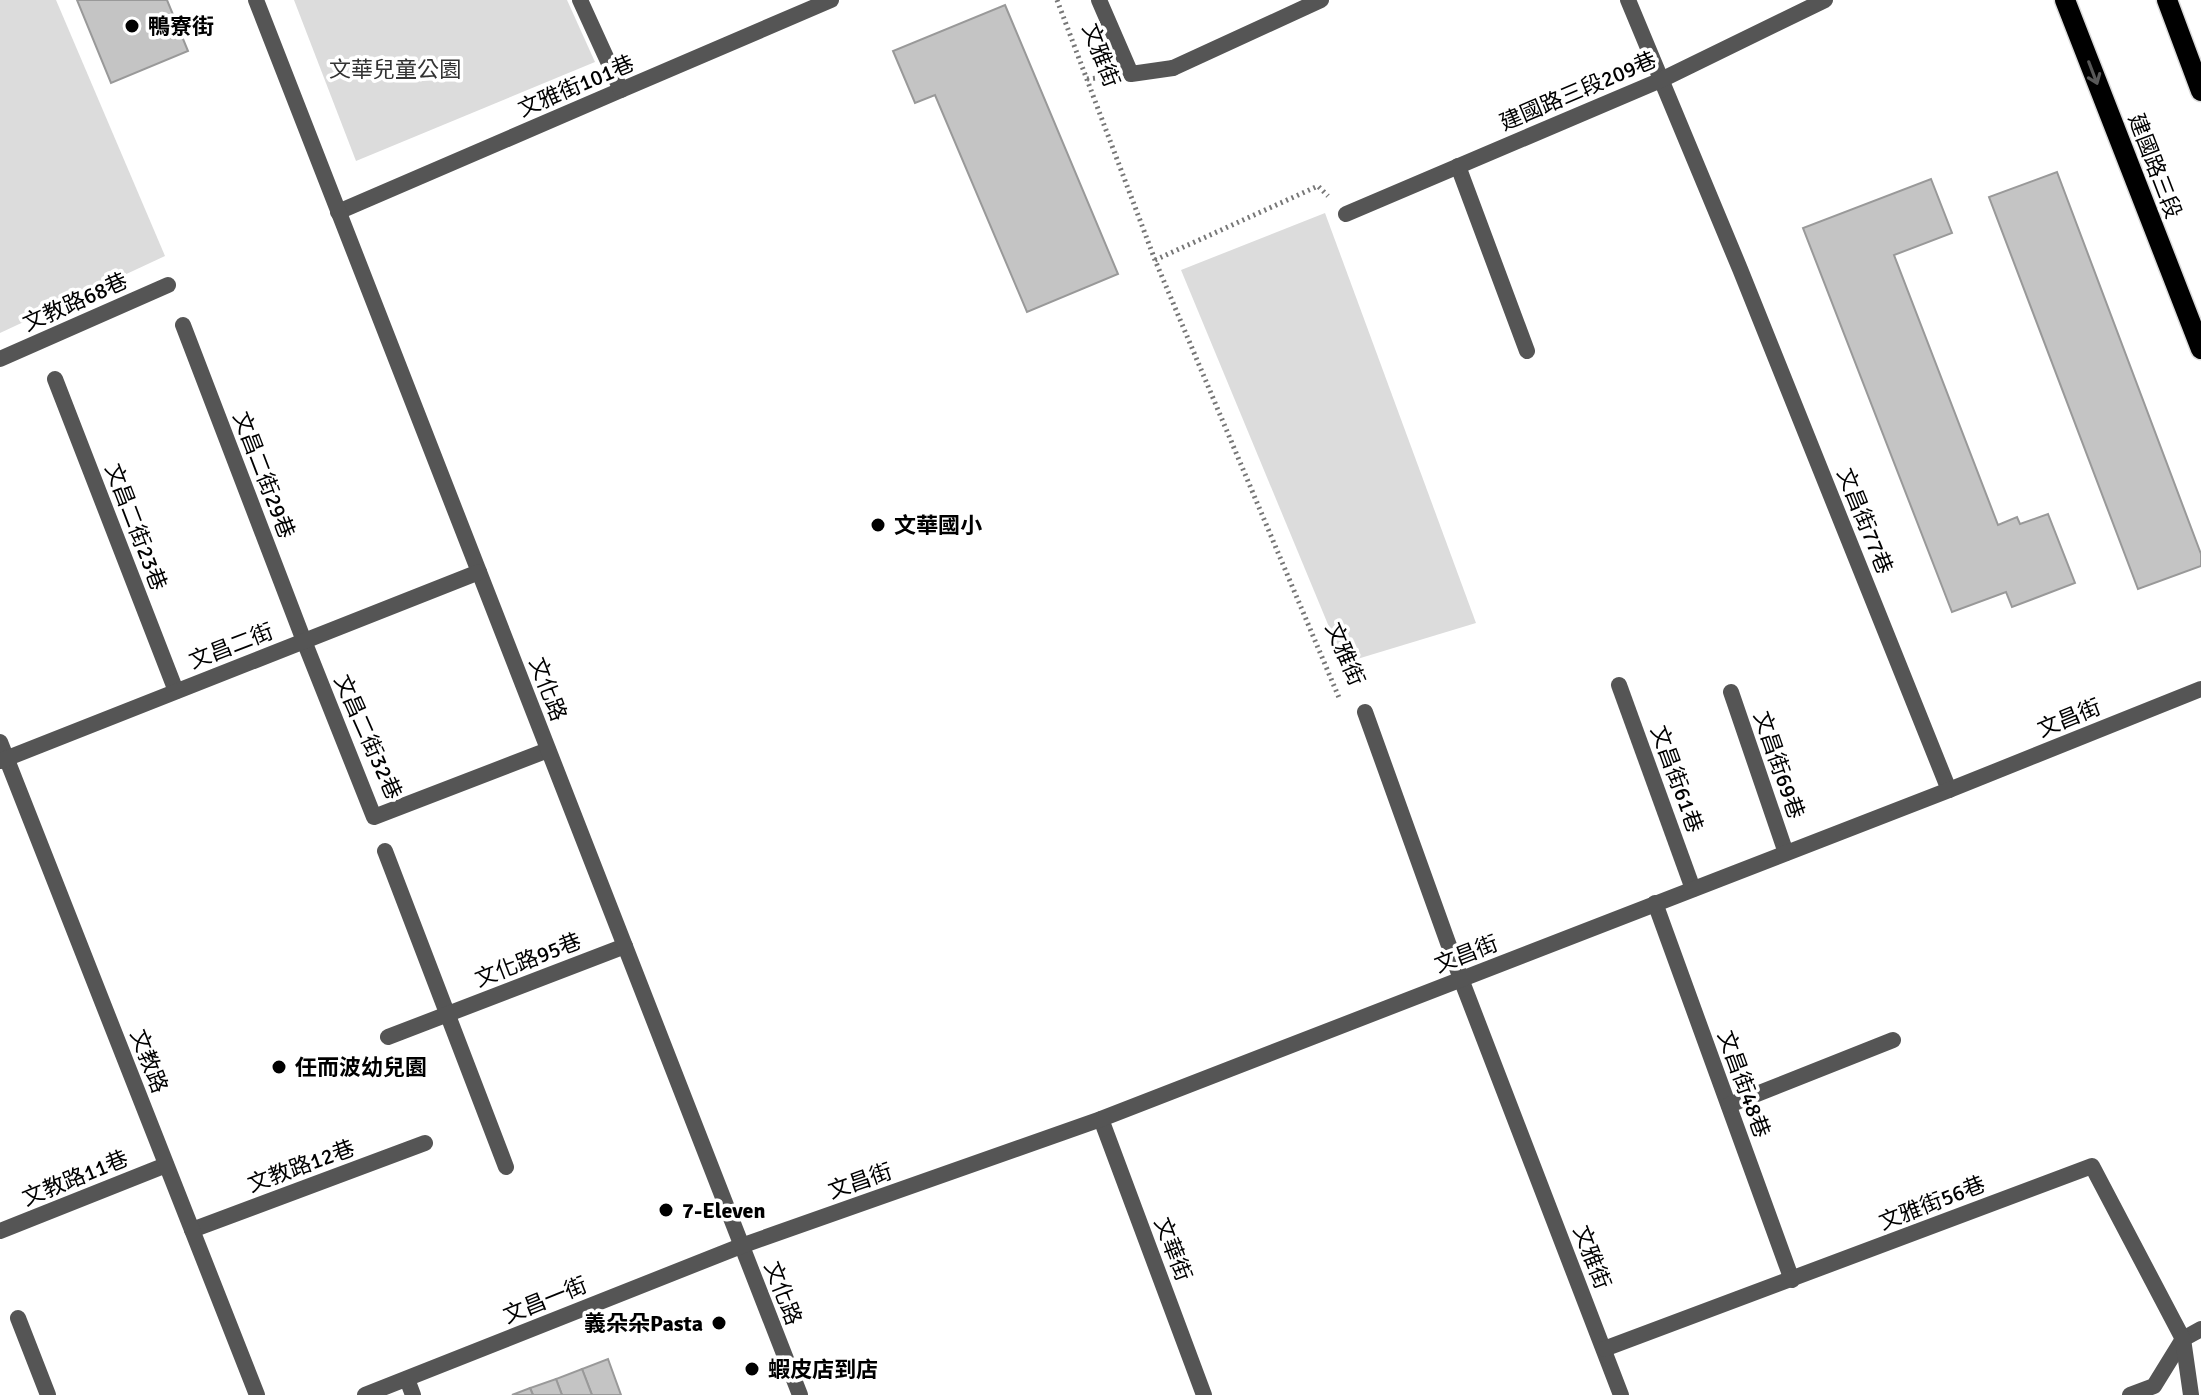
<svg xmlns="http://www.w3.org/2000/svg" width="2201" height="1395" font-family="Signika,'Noto Sans TC',sans-serif">
<style>
.green{fill:#dcdcdc}
.building{fill:#c4c4c4;stroke:#999;stroke-width:2}
.lines{fill:none;stroke-linecap:round;stroke-linejoin:round}
.primary-casing{stroke:#dbdbdb;stroke-width:23}
.path{stroke:#777;stroke-width:5;stroke-dasharray:2 4;stroke-linecap:butt}
.service{stroke:#555;stroke-width:16}
.minor{stroke:#555;stroke-width:16}
.primary{stroke:#000;stroke-width:20}
.oneway{stroke:#595959}
.poi-dot{fill:#000;stroke:#fff;stroke-width:3}
.labels{text-anchor:middle;dominant-baseline:central;stroke-width:7;stroke-linejoin:round;paint-order:stroke}
.poi-label{font-size:22px;font-weight:bold;fill:#000;stroke:#fff;text-anchor:start}
.street-label{font-size:22px;fill:#000;stroke:#fff}
.park-label{font-size:22px;fill:#333;stroke:#fff}
</style>
<rect width="100%" height="100%" fill="#fff"/>
<g class="green">
<path d="M0,0H56L165,256L0,333Z"/>
<path d="M294,0H567L595,62L356,161Z"/>
<path d="M1325,213L1476,623L1344,663L1181,270Z"/>
</g>
<g class="building">
<path d="M77,0H167L188,51L111,83Z"/>
<path d="M1005,5L1118,274L1027,312L935,95L915,103L893,51Z"/>
<path d="M2057,172L2201,554V566L2138,589L1989,197Z"/>
<path d="M1931,179L1952,233L1894,255L1998,525L2017,517L2020,524L2048,514L2075,583L2012,607L2006,592L1952,612L1803,228Z"/>
<path d="M608,1359L621,1395H592L582,1369Z"/>
<path d="M582,1369L592,1395H562L556,1379Z"/>
<path d="M556,1379L562,1395H533L530,1388Z"/>
<path d="M530,1388L533,1395H512Z"/>
</g>
<g class="lines">
<g class="primary-casing">
<g id="primary">
<path d="M2065,0L2201,349"/>
<path d="M2167,0L2201,91"/>
</g>
</g>
<g class="path">
<path d="M1057,0L1155,260L1340,700"/>
<path d="M1087,79L1106,77"/>
<path d="M1155,260L1318,186L1328,196"/>
</g>
<g class="service">
<path d="M1099,0L1131,74L1173,68"/>
<path d="M1458,166L1527,351"/>
<path d="M338,212L621,90"/>
<path d="M304,641L374,817L548,750"/>
<path d="M1619,685L1693,889"/>
<path d="M1731,692L1786,853"/>
<path d="M385,851L506,1167"/>
<path d="M1655,903L1792,1280"/>
<path d="M388,1037L625,946"/>
<path d="M1729,1105L1893,1040"/>
<path d="M192,1230L425,1143"/>
<path d="M0,1231L166,1165"/>
<path d="M18,1318L48,1395"/>
<path d="M2130,1395L2154,1386L2183,1339L2201,1329"/>
</g>
<g class="minor">
<path d="M256,0L800,1395"/>
<path d="M580,0L621,90L831,0"/>
<path d="M1628,0L1740,269L1949,790"/>
<path d="M1173,68L1321,0"/>
<path d="M1346,214L1661,80L1825,0"/>
<path d="M183,325L304,641"/>
<path d="M0,359L168,285"/>
<path d="M55,379L176,691"/>
<path d="M1365,712L1461,979L1621,1395"/>
<path d="M0,742L257,1395"/>
<path d="M0,761L479,572"/>
<path d="M1101,1119L1204,1395"/>
<path d="M1604,1349L2092,1166L2183,1339L2191,1395"/>
<path d="M407,1379L413,1395"/>
<path d="M365,1395L741,1246L1101,1119L1949,790L2201,689"/>
</g>
<use href="#primary" class="primary"/>
</g>
<defs><path id="oneway-shaft" d="M-6 0H5M1.5-3L5.5 0L1.5 3" fill="none" stroke-width="1.6" stroke-linecap="round" stroke-linejoin="round" transform="scale(2)"/></defs>
<use class="oneway" href="#oneway-shaft" transform="translate(2093 73) rotate(69)"/>
<g class="poi-dot">
<circle cx="132" cy="26" r="8"/>
<circle cx="878" cy="525" r="8"/>
<circle cx="279" cy="1067" r="8"/>
<circle cx="666" cy="1210" r="8"/>
<circle cx="719" cy="1323" r="8"/>
<circle cx="752" cy="1369" r="8"/>
</g>
<g class="labels">
<g class="poi-label">
<text x="148" y="26">鴨寮街</text>
<text x="894" y="525">文華國小</text>
<text x="295" y="1067">任而波幼兒園</text>
<text x="682" y="1210">7-Eleven</text>
<text x="703" y="1323" text-anchor="end">義朵朵Pasta</text>
<text x="768" y="1369">蝦皮店到店</text>
</g>
<g class="street-label">
<text transform="translate(1101 55) rotate(69)">文雅街</text>
<text transform="translate(576 86) rotate(-23)">文雅街101巷</text>
<text transform="translate(1578 91) rotate(-23)">建國路三段209巷</text>
<text transform="translate(2155 166) rotate(69)">建國路三段</text>
<text transform="translate(75 302) rotate(-24)">文教路68巷</text>
<text transform="translate(264 475) rotate(69)">文昌二街29巷</text>
<text transform="translate(1865 521) rotate(68)">文昌街77巷</text>
<text transform="translate(136 527) rotate(69)">文昌二街23巷</text>
<text transform="translate(231 646) rotate(-21)">文昌二街</text>
<text transform="translate(1345 654) rotate(67)">文雅街</text>
<text transform="translate(548 689) rotate(69)">文化路</text>
<text transform="translate(2069 718) rotate(-22)">文昌街</text>
<text transform="translate(368 737) rotate(66)">文昌二街32巷</text>
<text transform="translate(1779 765) rotate(71)">文昌街69巷</text>
<text transform="translate(1677 779) rotate(70)">文昌街61巷</text>
<text transform="translate(1466 954) rotate(-21)">文昌街</text>
<text transform="translate(528 960) rotate(-21)">文化路95巷</text>
<text transform="translate(149 1061) rotate(69)">文教路</text>
<text transform="translate(1744 1084) rotate(70)">文昌街48巷</text>
<text transform="translate(301 1166) rotate(-20)">文教路12巷</text>
<text transform="translate(75 1178) rotate(-22)">文教路11巷</text>
<text transform="translate(860 1181) rotate(-19)">文昌街</text>
<text transform="translate(1932 1203) rotate(-21)">文雅街56巷</text>
<text transform="translate(1173 1249) rotate(69)">文華街</text>
<text transform="translate(1592 1257) rotate(69)">文雅街</text>
<text transform="translate(783 1293) rotate(69)">文化路</text>
<text transform="translate(545 1300) rotate(-22)">文昌一街</text>
</g>
<g class="park-label">
<text x="395" y="69">文華兒童公園</text>
</g>
</g>
</svg>
